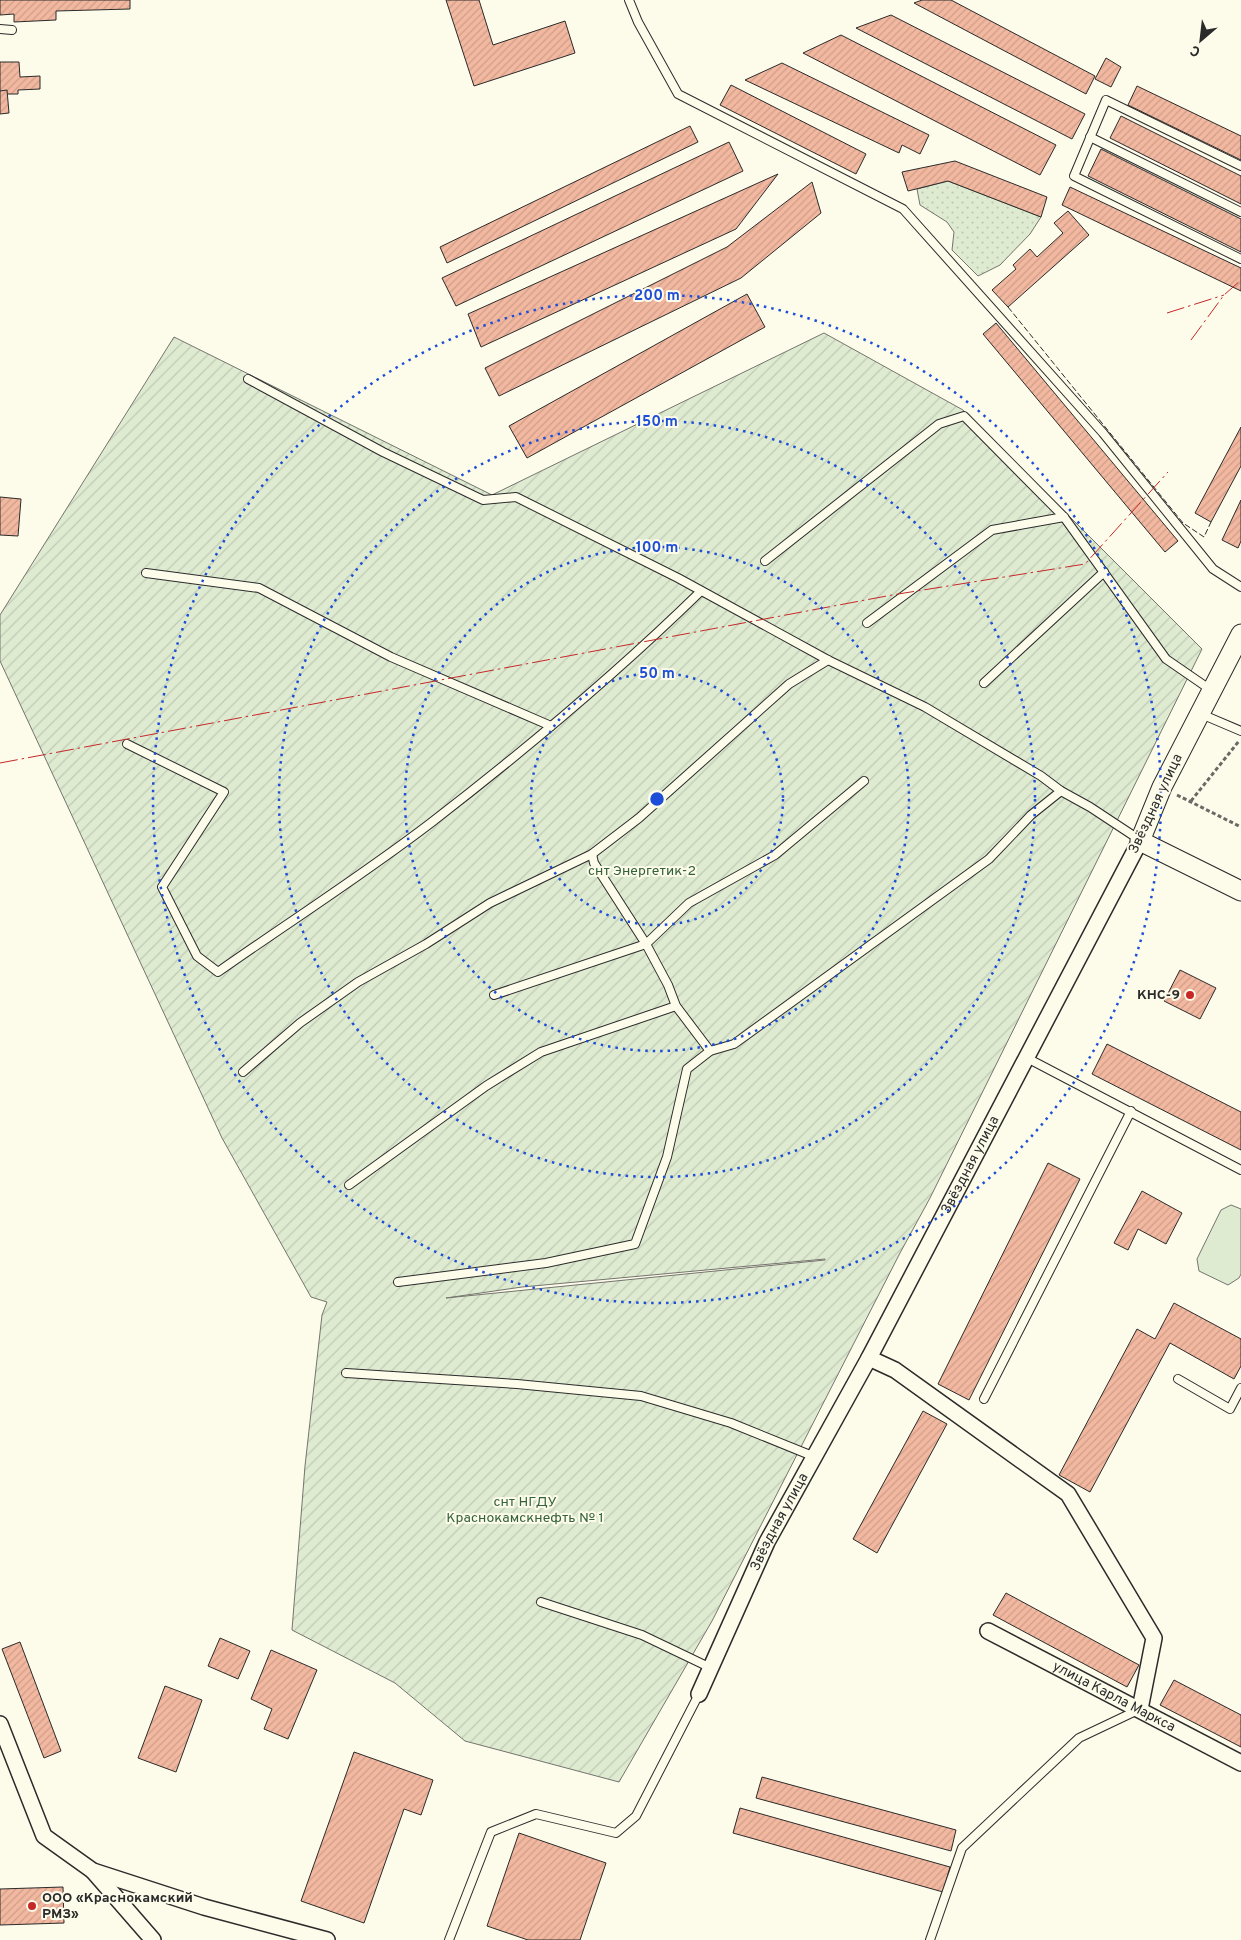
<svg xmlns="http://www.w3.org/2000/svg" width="1241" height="1940" font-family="Overpass,sans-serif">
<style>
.grass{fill:url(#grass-dots);stroke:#74746e}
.garden{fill:url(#garden-furrows);stroke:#74746e;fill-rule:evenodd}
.pitch{fill:#deebd1;stroke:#74746e}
.building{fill:url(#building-hatch);stroke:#2b2b2b}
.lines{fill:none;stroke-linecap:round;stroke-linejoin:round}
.service-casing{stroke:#2b2b2b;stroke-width:10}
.minor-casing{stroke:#2b2b2b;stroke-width:18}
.tertiary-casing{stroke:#2b2b2b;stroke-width:21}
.path{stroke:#6a6964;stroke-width:3;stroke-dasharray:4 2.5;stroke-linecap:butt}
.service{stroke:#fdfbea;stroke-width:8}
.minor{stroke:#fdfbea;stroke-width:15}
.tertiary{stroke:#fdfbea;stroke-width:19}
.fence{stroke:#2b2b2b;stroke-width:1;stroke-dasharray:6 2.5;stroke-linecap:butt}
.power{stroke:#c62828;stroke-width:1;stroke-dasharray:18 4 2.5 4;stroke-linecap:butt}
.ring{fill:none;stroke:#1d4ed8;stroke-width:2.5;stroke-dasharray:2.5 5}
.poi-dot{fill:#c62828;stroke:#fdfbea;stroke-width:2}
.labels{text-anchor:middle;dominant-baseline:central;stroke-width:4;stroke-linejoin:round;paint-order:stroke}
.street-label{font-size:14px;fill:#2b2b2b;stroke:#fdfbea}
.park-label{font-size:14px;fill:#34623c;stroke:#fdfbea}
.poi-label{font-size:14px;font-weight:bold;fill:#2b2b2b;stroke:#fdfbea;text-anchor:end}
.centre{fill:#1d4ed8;stroke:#fdfbea;stroke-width:2.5}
.ring-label{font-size:15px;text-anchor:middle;font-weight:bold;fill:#1d4ed8;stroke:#fdfbea;stroke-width:4;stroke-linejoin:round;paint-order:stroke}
</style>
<defs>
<pattern id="grass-dots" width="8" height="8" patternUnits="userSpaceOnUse" patternTransform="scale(1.25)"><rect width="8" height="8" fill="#deebd1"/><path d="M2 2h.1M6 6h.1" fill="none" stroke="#bfcab4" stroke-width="1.8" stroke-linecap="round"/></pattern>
<pattern id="garden-furrows" width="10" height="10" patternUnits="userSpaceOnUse" patternTransform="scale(1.25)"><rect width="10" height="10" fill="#deebd1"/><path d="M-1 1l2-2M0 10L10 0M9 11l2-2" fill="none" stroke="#bfcab4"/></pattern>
<pattern id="building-hatch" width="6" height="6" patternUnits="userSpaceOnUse" patternTransform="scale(1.25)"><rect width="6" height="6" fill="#f2b8a0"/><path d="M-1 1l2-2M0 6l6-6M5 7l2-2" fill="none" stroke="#d09e8a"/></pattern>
</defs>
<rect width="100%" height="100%" fill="#fdfbea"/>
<path class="grass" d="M948,181L1041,217L1030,234L1000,265L978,276L952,250L954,232L947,222L920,205L917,189Z"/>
<path class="garden" d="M824,333L963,410L1202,649L930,1198L900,1253L712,1621L619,1782L465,1741L395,1683L292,1630L305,1466L322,1315L327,1302L311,1297L222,1138L0,661V615L174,337L492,495ZM825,1259V1260L446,1298L522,1287Z"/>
<path class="pitch" d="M1231,1205L1241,1209V1274L1239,1278L1228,1285L1199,1271L1197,1259L1221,1210Z"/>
<g class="building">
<path d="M0,0H130V9L56,11V20L14,22V14L0,15Z"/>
<path d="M446,0H479L493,45L565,21L575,53L474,86Z"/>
<path d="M922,0H951L1095,76L1086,94L914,3Z"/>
<path d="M891,15L1085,114L1072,139L856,28Z"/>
<path d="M841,35L1056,145L1040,175L803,53Z"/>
<path d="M1106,58L1121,67L1111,87L1095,79Z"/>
<path d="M0,62H19L20,77L40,76V89L18,90V94H0Z"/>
<path d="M782,63L929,135L920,154L902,145L899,153L745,80Z"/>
<path d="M731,85L866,154L856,174L720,105Z"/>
<path d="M1137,86L1241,136V160L1128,105Z"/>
<path d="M7,90L9,113L0,114V91Z"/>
<path d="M1121,116L1241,176V204L1110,138Z"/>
<path d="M690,126L698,142L447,263L440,247Z"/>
<path d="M729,142L743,171L456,306L442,278Z"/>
<path d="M1101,149L1241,219V252L1088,176Z"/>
<path d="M955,161L1047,197L1041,217L948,181L908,191L902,172Z"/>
<path d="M778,174L736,229L481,347L468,314Z"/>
<path d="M812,182L821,213L741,278L499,396L485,368L727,247Z"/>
<path d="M1070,187L1241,268V291L1062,205Z"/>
<path d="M1068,211L1089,235L1008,307L992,290L1016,269L1013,265L1030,249L1037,257L1063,233L1054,223Z"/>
<path d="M747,294L765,327L527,458L509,426Z"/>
<path d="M996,323L1178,541L1165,552L983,334Z"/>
<path d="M1241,427V466L1211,522L1195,513Z"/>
<path d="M0,497L21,499L18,536L0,535Z"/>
<path d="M1241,500V541L1238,548L1222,540Z"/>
<path d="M1180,970L1216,988L1200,1019L1164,1001Z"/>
<path d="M1107,1044L1241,1112V1150L1092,1074Z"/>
<path d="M1048,1163L1080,1179L969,1400L938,1384Z"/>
<path d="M1142,1191L1182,1213L1166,1244L1138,1229L1128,1250L1114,1243Z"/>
<path d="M1174,1303L1241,1339V1366L1234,1379L1170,1343L1090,1492L1059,1475L1137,1329L1155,1339Z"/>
<path d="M923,1411L947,1424L877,1553L853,1539Z"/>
<path d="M1006,1593L1139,1665L1127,1687L993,1615Z"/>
<path d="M220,1638L250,1651L238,1679L208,1666Z"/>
<path d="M20,1642L61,1751L44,1758L2,1649Z"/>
<path d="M271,1650L317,1670L288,1739L264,1729L272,1709L251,1699Z"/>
<path d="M1174,1680L1241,1715V1747L1160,1705Z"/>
<path d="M165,1686L202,1700L176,1772L138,1758Z"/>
<path d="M354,1752L433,1780L421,1815L404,1809L364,1923L301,1901Z"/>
<path d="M762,1777L956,1830L951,1851L756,1798Z"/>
<path d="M740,1808L950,1867L943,1892L733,1833Z"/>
<path d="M519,1833L606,1863L580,1940H528L487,1926Z"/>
<path d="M63,1887L64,1923L0,1925V1889Z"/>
</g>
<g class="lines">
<g class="service-casing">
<g id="service">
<path d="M629,0L638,22L678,94L903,209L1103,433L1213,569L1241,587"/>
<path d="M0,29L12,30"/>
<path d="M1090,137L1241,212"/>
<path d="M1241,166L1106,100L1074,176L1241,259"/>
<path d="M248,379L383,452L483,500L516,497L678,578L828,660L925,707L1041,776L1061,791L1090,807L1140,840"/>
<path d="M765,561L939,424L964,416L1064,517L1166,659L1211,690"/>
<path d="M146,573L259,588L391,657L551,726"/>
<path d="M867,623L992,530L1064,517"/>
<path d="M984,683L1104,572"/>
<path d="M1201,714L1241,731"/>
<path d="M127,744L224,792L162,887L197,956L218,972C289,922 363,875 432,822C524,751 617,673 701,591"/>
<path d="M592,854L639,818L789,684L828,660"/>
<path d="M494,995L646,944L689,903L775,855L864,781"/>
<path d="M1027,1058L1241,1170"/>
<path d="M243,1072L300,1023L358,982L426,944L490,903L592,854L594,863L646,944L668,985L676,1006L710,1051"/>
<path d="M349,1185L486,1086L541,1052L676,1006"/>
<path d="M398,1282L546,1263L635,1244L667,1157L687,1069L710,1051L734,1044L989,859L1031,815L1061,791"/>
<path d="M346,1373L517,1384L641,1396L731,1423L815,1457"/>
<path d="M1178,1379L1230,1409L1241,1388"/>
<path d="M984,1399L1131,1111"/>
<path d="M541,1602L642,1635L711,1668"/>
<path d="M449,1940L491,1832L536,1814L616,1833L636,1816L699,1694"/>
<path d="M930,1940L962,1848L1079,1738L1138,1710"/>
</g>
</g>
<g class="minor-casing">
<g id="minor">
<path d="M869,1358L895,1370L1068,1494L1154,1638L1140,1709"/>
<path id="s1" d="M988,1631L1241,1763"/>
<path id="s2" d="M699,1694L767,1542L869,1358L1140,841"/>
<path d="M0,1724L44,1836L93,1871L204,1907L327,1940"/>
<path d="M93,1871L153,1940"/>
</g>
</g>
<g class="tertiary-casing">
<path id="tertiary" d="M1241,634L1162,787L1140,841L1241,891"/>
</g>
<g class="path">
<path d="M1177,795L1241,827"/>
<path d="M1191,801L1239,741"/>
</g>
<use href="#service" class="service"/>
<use href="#minor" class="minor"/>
<use href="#tertiary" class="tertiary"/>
<path class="fence" d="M1008,307L1183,523L1204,537L1211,522"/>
<g class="power">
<path d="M1167,313L1224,295"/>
<path d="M1191,340L1224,295L1241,280"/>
<path d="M0,763L892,595L1085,564L1168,472"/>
</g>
</g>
<g class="ring">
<circle cx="657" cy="799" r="126"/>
<circle cx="657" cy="799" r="252"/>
<circle cx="657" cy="799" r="378"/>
<circle cx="657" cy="799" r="504"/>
</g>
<g class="poi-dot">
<circle cx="1190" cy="995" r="5"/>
<circle cx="32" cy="1906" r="5"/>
</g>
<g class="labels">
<g class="street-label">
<text transform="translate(1156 804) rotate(-65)">Звёздная улица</text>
<text stroke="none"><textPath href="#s2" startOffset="595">Звёздная улица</textPath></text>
<text stroke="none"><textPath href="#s2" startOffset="190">Звёздная улица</textPath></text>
<text stroke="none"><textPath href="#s1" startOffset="142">улица Карла Маркса</textPath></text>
</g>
<g class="park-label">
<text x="642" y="871">снт Энергетик-2</text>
<text x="525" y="1502">снт НГДУ<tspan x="525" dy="16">Краснокамскнефть № 1</tspan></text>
</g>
<g class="poi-label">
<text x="1180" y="995">КНС-9</text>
<text x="42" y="1898" text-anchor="start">ООО «Краснокамский<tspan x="42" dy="16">РМЗ»</tspan></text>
</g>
</g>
<circle cx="657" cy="799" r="8" class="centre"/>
<g class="ring-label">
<text x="657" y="300">200 m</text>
<text x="657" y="426">150 m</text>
<text x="657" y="552">100 m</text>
<text x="657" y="678">50 m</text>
</g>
<g transform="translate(1201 40) rotate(208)" stroke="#fdfbea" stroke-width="4" paint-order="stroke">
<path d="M0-4L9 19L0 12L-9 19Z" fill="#2b2b2b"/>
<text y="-8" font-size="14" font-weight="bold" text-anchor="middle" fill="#2b2b2b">С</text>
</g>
</svg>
